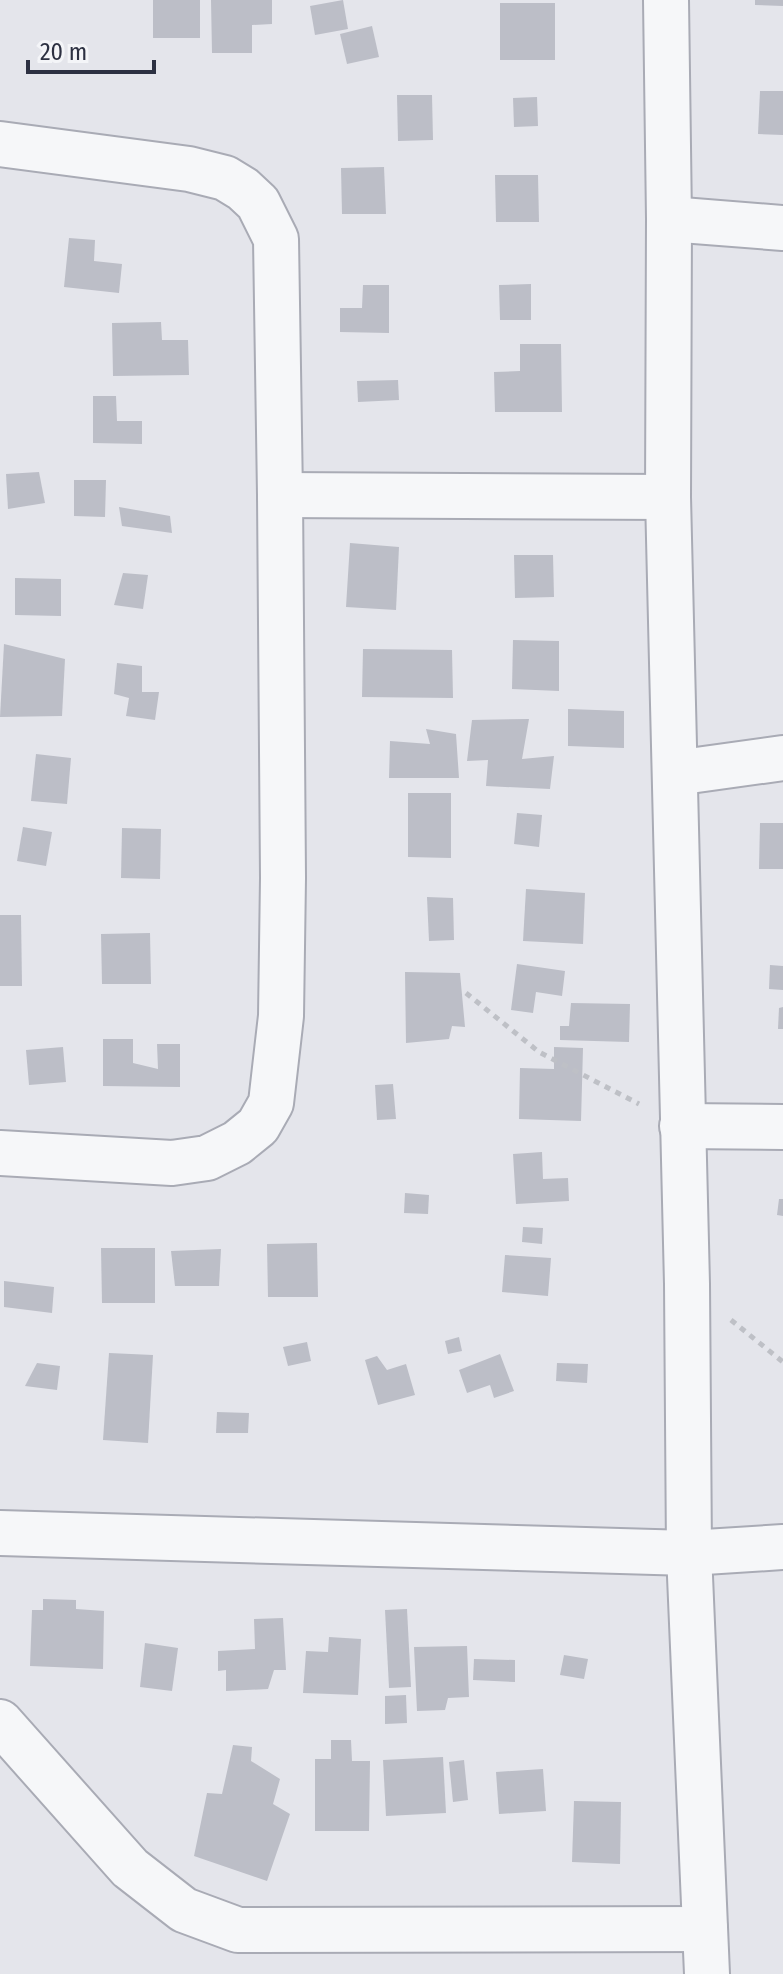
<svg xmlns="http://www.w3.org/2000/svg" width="783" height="1974" font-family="'Fira Sans Condensed',sans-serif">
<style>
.building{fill:#bcbec7}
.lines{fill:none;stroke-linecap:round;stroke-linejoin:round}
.minor-casing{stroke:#a9abb5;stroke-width:48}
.path{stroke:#bec0c6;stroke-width:5;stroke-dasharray:6 6;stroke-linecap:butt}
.minor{stroke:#f6f7f9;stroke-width:44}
</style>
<rect width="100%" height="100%" fill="#e4e5eb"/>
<g class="building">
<rect x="153" y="0" width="47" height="38"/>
<path d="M211,0H272V24L252,25V53H212Z"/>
<path d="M343,0L348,29L315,35L310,6Z"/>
<path d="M755,0H783V6L755,5Z"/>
<rect x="500" y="3" width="55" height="57"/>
<path d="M372,26L379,57L347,64L340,34Z"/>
<path d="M760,91H783V135L758,134Z"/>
<path d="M397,95H432L433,140L398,141Z"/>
<path d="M537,97L538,126L514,127L513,98Z"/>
<path d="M384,167L386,214H342L341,168Z"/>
<path d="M495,175H538L539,222H496Z"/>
<path d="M69,238L95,240L94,261L122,264L119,293L64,287Z"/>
<path d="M531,284V320H500L499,285Z"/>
<path d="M363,285H389V333L340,332V308H362Z"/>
<path d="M161,322L162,340H188L189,375L113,376L112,323Z"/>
<path d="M520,344H561L562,412H495L494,372L520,371Z"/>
<path d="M398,380L399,400L358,402L357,381Z"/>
<path d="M93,396H116L117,421H142V444L93,443Z"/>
<path d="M39,472L45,503L8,509L6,474Z"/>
<path d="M74,480H106L105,517L74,516Z"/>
<path d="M119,507L170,516L172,533L122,526Z"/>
<path d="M350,543L399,547L396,610L346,607Z"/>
<path d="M514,555H553L554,597L515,598Z"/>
<path d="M123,573L148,575L143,609L114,605Z"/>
<path d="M15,578L61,579V616L15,615Z"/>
<path d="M513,640L559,641V691L512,689Z"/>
<path d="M4,644L65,659L62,716L0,717Z"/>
<path d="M363,649L452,650L453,698L362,697Z"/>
<path d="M117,663L142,666V692H159L155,720L126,716L129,698L114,694Z"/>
<path d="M568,709L624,711V748L568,746Z"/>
<path d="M529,719L522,759L554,756L550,789L486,786L488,760L467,761L472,720Z"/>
<path d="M426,729L456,734L459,778H389L390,741L430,744Z"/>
<path d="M36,754L71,758L67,804L31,801Z"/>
<path d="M408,793H451V858L408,857Z"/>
<path d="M517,813L542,815L539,847L514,844Z"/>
<path d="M760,823H783V869H759Z"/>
<path d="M23,827L52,832L46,866L17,861Z"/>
<path d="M122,828L161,829L160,879L121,878Z"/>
<path d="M526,889L585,893L583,944L523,941Z"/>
<path d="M427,897L453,898L454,940L429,941Z"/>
<path d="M0,915H21L22,986H0Z"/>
<path d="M150,933L151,984H102L101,934Z"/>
<path d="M517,964L565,971L562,996L536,992L533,1013L511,1010Z"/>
<path d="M770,965L783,966V990L769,989Z"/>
<path d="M405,972L460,973L465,1027L452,1026L449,1039L406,1043Z"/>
<path d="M571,1003L630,1004L629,1042L560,1040V1026H569Z"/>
<path d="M783,1007V1029H778L779,1008Z"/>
<path d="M103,1039H133V1063L158,1069L157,1044H180V1087L103,1086Z"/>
<path d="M63,1047L66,1082L29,1085L26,1050Z"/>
<path d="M554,1047L583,1048L581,1121L519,1119L520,1068L554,1069Z"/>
<path d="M393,1084L396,1119L377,1120L375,1085Z"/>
<path d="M542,1152L543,1179L568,1178L569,1201L516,1204L513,1154Z"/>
<path d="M405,1193L429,1195L428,1214L404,1213Z"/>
<path d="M779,1199H783V1216L777,1215Z"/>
<path d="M523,1227L543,1228L542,1244L522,1242Z"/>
<path d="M317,1243L318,1297H268L267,1244Z"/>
<path d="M101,1248H155V1303H102Z"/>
<path d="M221,1249L219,1286H175L171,1251Z"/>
<path d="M505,1255L551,1258L548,1296L502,1292Z"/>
<path d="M4,1281L54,1287L52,1313L4,1307Z"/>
<path d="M459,1337L462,1351L448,1354L445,1341Z"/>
<path d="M307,1342L311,1361L288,1366L283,1347Z"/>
<path d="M109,1353L153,1355L148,1443L103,1440Z"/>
<path d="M500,1354L514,1391L494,1398L490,1385L467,1393L459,1370Z"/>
<path d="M377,1356L387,1370L406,1364L415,1395L378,1405L365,1360Z"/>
<path d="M37,1363L60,1366L57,1390L25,1386Z"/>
<path d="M557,1363L588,1364L587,1383L556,1381Z"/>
<path d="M217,1412L249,1413L248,1433H216Z"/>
<path d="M43,1599L76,1600V1609L104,1611L103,1669L30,1666L32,1610H43Z"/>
<path d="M407,1609L411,1687L389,1688L385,1610Z"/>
<path d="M283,1618L286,1670H274L268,1689L226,1691V1670L218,1671V1651L255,1649L254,1619Z"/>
<path d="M329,1637L361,1639L358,1695L303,1693L306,1651L328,1652Z"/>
<path d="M145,1643L178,1648L172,1691L140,1687Z"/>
<path d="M467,1646L469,1697L448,1698L445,1710L417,1711L414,1647Z"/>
<path d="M564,1655L588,1659L584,1679L560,1675Z"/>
<path d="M474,1659L515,1660V1682L473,1680Z"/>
<path d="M406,1695L407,1723L385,1724V1696Z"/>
<path d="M331,1740H351L352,1761H370L369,1831H315V1759H331Z"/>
<path d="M233,1745L252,1747L251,1761L280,1779L273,1804L290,1814L267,1881L194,1856L207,1793L222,1794Z"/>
<path d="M443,1757L446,1813L386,1816L383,1760Z"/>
<path d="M464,1760L468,1800L453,1802L449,1762Z"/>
<path d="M543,1769L546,1811L499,1814L496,1772Z"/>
<path d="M574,1801L621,1802L620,1864L572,1862Z"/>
</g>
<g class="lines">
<g class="minor-casing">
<g id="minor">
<path d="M666,0L669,219L668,497L687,1284L689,1553L707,1974"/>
<path d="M0,144L189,169L225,178L243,189L258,203L276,239L280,495L283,878L281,1016L271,1103L258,1126L237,1143L207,1158L172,1163L0,1153"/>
<path d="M669,219L783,228"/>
<path d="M280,495L668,497"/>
<path d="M675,773L783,758"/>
<path d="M682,1126L783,1127"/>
<path d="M0,1533L689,1553L783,1547"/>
<path d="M0,1722L130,1868L184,1910L238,1930L705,1929"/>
</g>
</g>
<g class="path">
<path d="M466,993L539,1052L639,1104"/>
<path d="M731,1320L783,1362"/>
</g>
<use href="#minor" class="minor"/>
</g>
<path d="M28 60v12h126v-12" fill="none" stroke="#2d3142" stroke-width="4"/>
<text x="40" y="60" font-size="24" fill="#2d3142" stroke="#f4f5f8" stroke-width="6" paint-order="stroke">20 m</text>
</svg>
